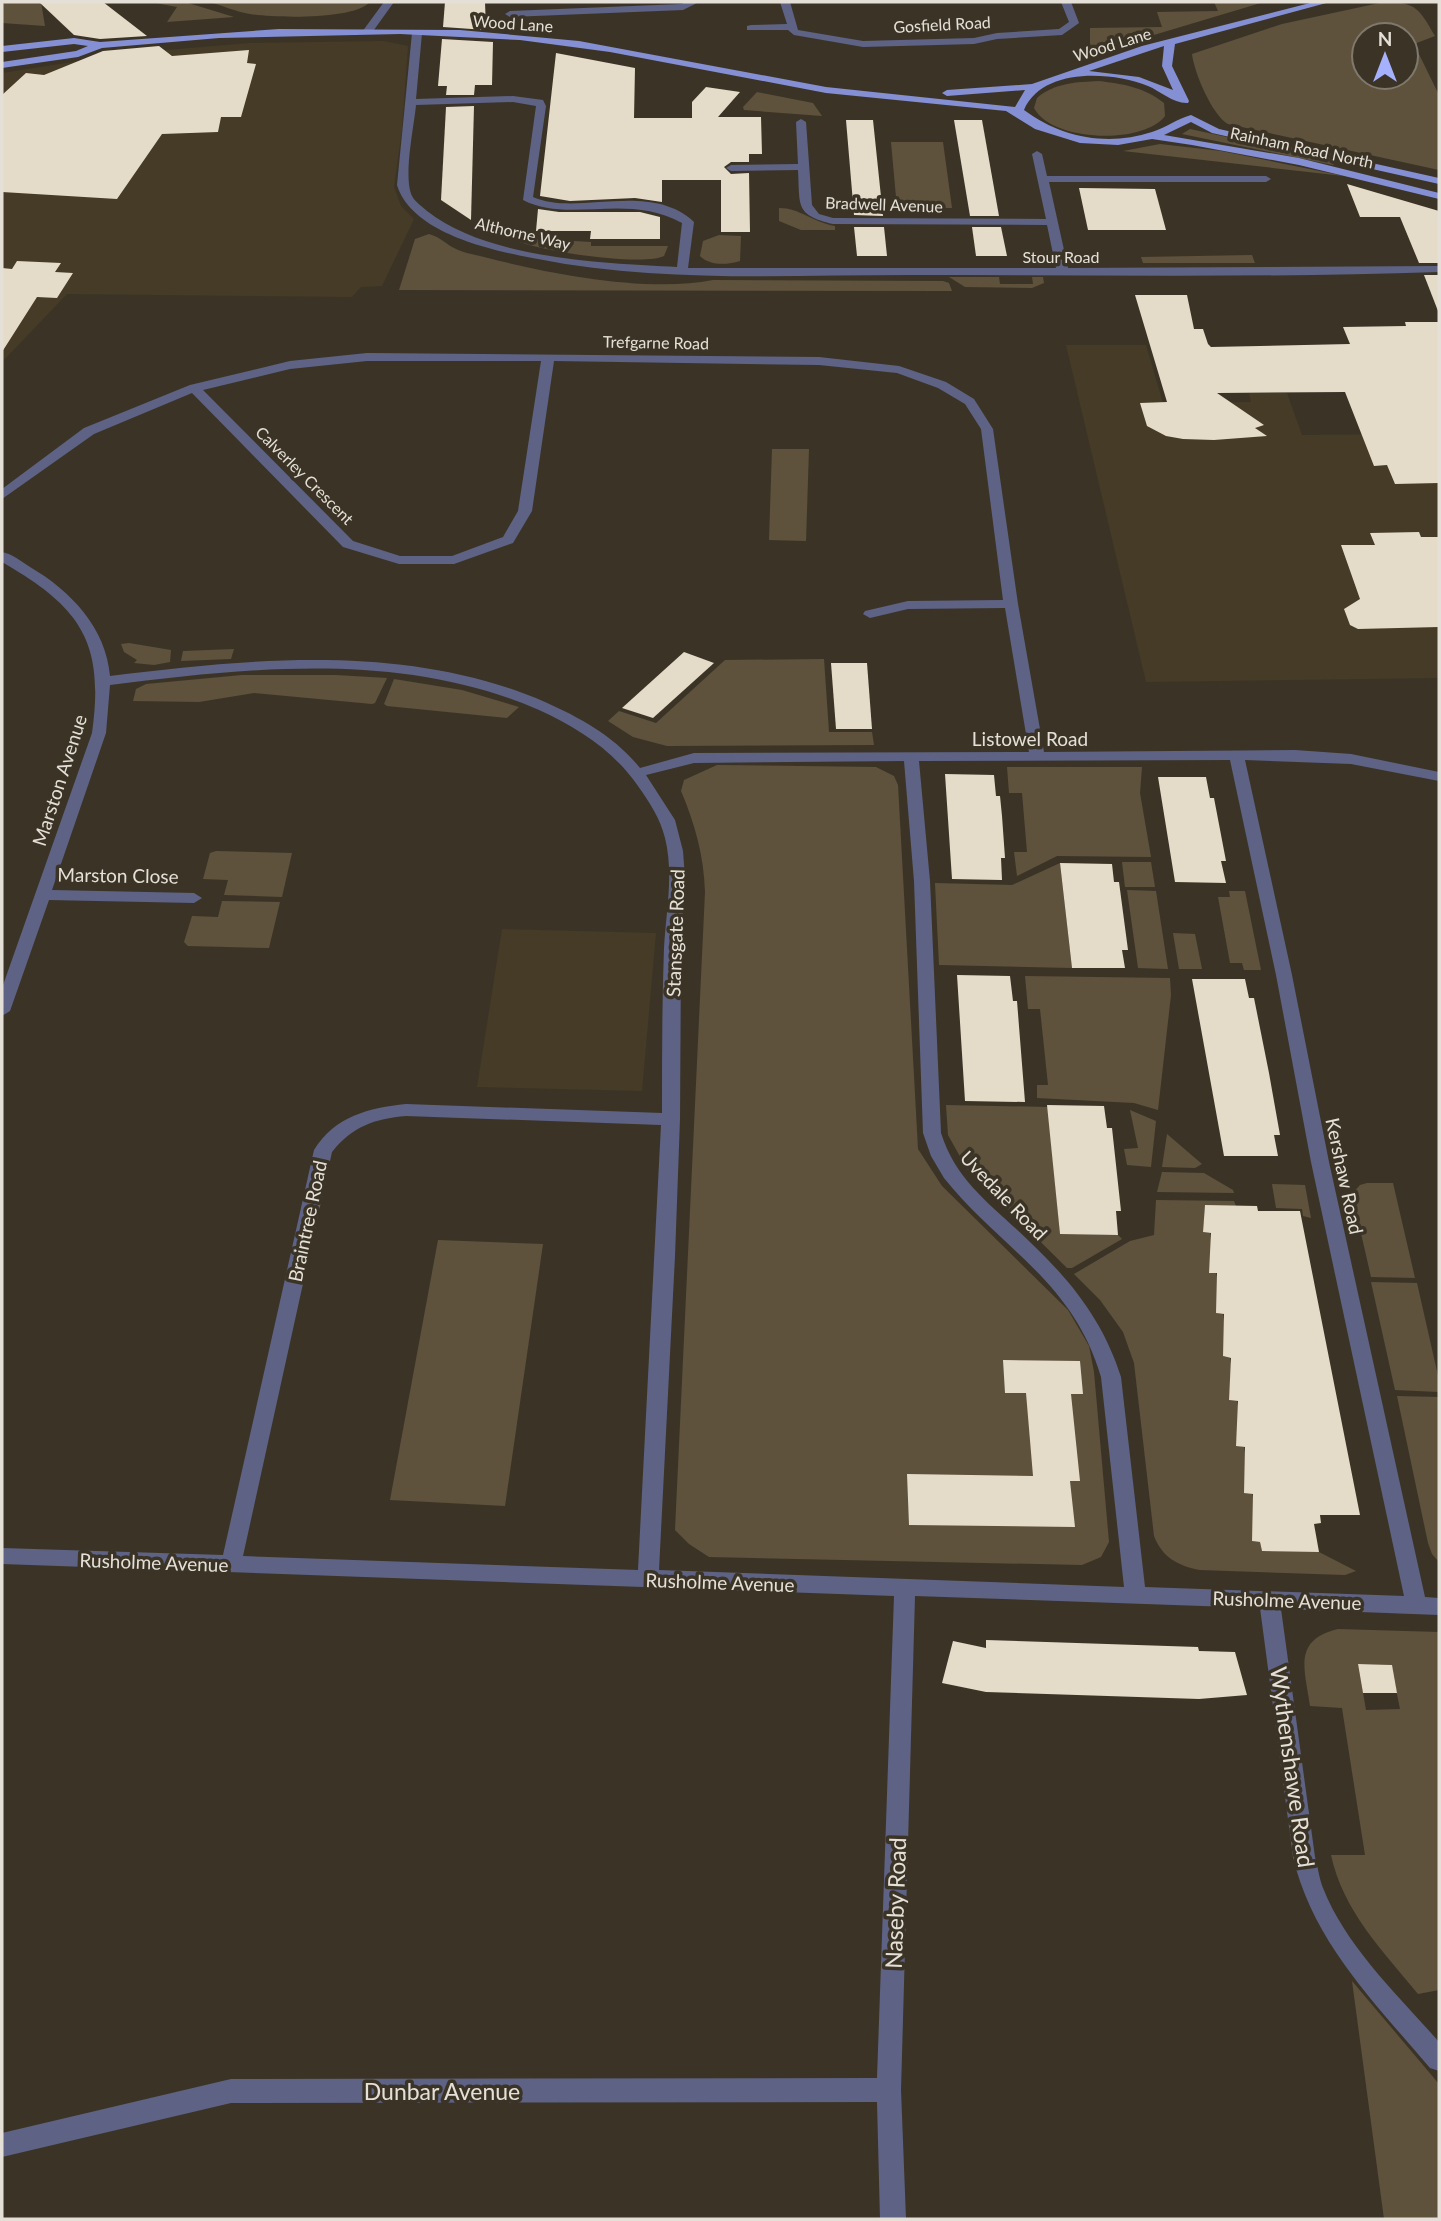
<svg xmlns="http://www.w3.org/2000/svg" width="1441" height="2221" font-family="Lato,sans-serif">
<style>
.built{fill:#463b26}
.green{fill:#5e523c;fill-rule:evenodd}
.building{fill:#e4dbc9}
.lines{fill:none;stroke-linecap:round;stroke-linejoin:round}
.minor{fill:#5e6385;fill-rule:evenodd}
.primary{fill:#858fd4;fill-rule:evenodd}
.labels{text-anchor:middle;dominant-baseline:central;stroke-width:7;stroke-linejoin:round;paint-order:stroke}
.far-street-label{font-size:16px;fill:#e5e0d7;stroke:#3b3426}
.street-label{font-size:19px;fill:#e5e0d7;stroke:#3b3426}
.near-street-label{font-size:23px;fill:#e5e0d7;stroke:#3b3426}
</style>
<rect width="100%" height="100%" fill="#3b3426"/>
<g class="built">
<path d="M384,41L408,46L402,128L394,187L401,206L414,219L382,286L361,287L352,297L67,294L2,362V73L130,53L250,43Z"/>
<path d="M1066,345H1146L1163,403L1251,402L1249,393H1287L1302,435L1439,434V678L1146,682Z"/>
<path d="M502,929L656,933L642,1091L477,1087Z"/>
</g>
<g class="green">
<path d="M2,2H41L45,26L2,23Z"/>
<path d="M150,2H185L234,17L167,22L177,7Z"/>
<path d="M208,2H370C354,20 274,18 250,14C236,12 222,5 208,2Z"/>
<path d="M1214,2H1264L1097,52L1090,48V28L1162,27L1157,12L1218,11Z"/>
<path d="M1384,2C1417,2 1419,9 1435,36L1414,44L1439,95V170L1228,124C1212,115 1194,72 1192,54L1282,24ZM1364,35H1406V77H1364Z"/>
<path d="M1099,81C1123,84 1144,87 1164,103L1165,116C1143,145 1052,142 1034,108L1037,98C1054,83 1077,82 1099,81Z"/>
<path d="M757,92L813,103L822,116L744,110L743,107Z"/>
<path d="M1190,129L1337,161L1333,165L1182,134Z"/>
<path d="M891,142H943L952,208H897Z"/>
<path d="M1160,144L1221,151L1344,176L1123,151Z"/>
<path d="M779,208C800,208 812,222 835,226V230H801L779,221Z"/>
<path d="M429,234C439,237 444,242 452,247C462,253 477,255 488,258C551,274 649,293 713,280L943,281L949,283L952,291L399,290L415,239Z"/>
<path d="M719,235L741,236L740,261C727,265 710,266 700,256L703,241Z"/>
<path d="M509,237L591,242V246H668L664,256C644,267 525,250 509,237Z"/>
<path d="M1252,255L1255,263H1143L1141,257Z"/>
<path d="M949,277H999L1000,284H1033L1032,277H1043L1044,283L1032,288L965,287Z"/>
<path d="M772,449H809L806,541L769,540Z"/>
<path d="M129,643L171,650L170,662L154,665L134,663L137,660L124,652L121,644Z"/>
<path d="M234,649L231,659L181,661L183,651Z"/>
<path d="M824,659L829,732H872L874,745L667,746L633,737L608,721L619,711L656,723L725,660Z"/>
<path d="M242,675H336L387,678L375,703L372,704L254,693L199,702L133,701L136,689L146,684Z"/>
<path d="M394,679L462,690L519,707L507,718L387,706L384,704Z"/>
<path d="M717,765L876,767L894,776L898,785L918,1149L942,1186L1068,1310L1089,1346L1094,1372L1109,1542L1101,1557L1082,1565L709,1557L689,1544L675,1530L705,892C704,856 695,824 681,791L684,780Z"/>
<path d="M1007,767H1142L1140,793L1151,857L1057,856L1017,876L1014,852H1027L1022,793H1009Z"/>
<path d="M216,851L292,853L282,897L224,895L228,880L203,879L210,853Z"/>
<path d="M1122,862H1151L1155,887H1125Z"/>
<path d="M1060,863L1072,968L939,965L935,883L1012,885Z"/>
<path d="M1127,890L1156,891L1168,969L1138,968Z"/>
<path d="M1229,891H1245L1261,970H1244L1242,963H1230L1218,897H1230Z"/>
<path d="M222,901L280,902L269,948L188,946L184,942L192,916L218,917Z"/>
<path d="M1173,933L1195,934L1202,969H1179Z"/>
<path d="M1025,976L1170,978L1171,995L1158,1110L1134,1103L1037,1098V1085H1048L1040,1009H1028Z"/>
<path d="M946,1105L1048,1107L1060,1233L1118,1235L1122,1239L1072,1268H1067L967,1169L948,1135Z"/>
<path d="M1130,1110L1156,1121L1151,1167L1127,1165L1124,1149L1138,1148Z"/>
<path d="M1167,1134L1202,1164L1195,1168L1162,1167Z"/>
<path d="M1162,1172L1204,1173L1233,1190L1234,1193L1157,1192Z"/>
<path d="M1367,1183H1393L1415,1278L1371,1277L1352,1194L1360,1185Z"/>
<path d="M1272,1184L1305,1185L1311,1218L1303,1216L1302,1209L1276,1208Z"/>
<path d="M1156,1200L1234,1201L1236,1206H1205L1203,1232L1210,1233L1212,1246L1209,1272L1216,1273L1219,1287L1216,1313L1223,1314L1225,1328L1223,1356L1230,1358L1232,1370L1229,1400L1237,1401L1240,1416L1236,1445L1244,1447L1255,1509L1252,1541L1260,1542L1262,1551L1319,1552L1356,1571L1345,1575L1200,1570C1178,1566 1162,1557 1154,1536L1134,1363L1123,1332L1100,1300L1074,1274L1130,1241L1154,1235Z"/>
<path d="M438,1240L543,1244L505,1506L390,1500Z"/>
<path d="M1371,1282L1417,1283L1439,1380V1392L1395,1390Z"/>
<path d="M1397,1396L1439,1397V1562L1432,1554L1428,1543Z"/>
<path d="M1338,1629L1439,1632V1990L1418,1994C1383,1951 1343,1911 1331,1855H1365L1342,1708L1310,1706C1305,1670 1292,1640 1338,1629ZM1358,1664L1391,1665L1400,1709L1366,1710Z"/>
<path d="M1352,1981L1439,2084V2219H1384Z"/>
</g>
<g class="building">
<path d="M39,2H103L147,36L100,39L74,35Z"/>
<path d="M445,2H485L486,30L443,27Z"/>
<path d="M442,39L493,42L492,85H475L474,95H446L447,86H438Z"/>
<path d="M159,46L172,56L249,50L247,63L256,64L241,117H221L218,132L162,134L117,199L2,192V95L26,73L44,75L103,51Z"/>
<path d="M556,53L635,68L634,118H692V102L706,87L740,92L718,117H761L762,154H749V162H731L724,167L731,174L749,173L750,232H721V180H662V202L635,198L570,201L540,196Z"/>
<path d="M474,106L471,220L441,200L446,107Z"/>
<path d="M846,120H873L883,216L854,215Z"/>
<path d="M954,120H982L999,216H970Z"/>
<path d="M1347,184L1439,211V263H1419L1400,217H1360Z"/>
<path d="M1079,188L1155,189L1166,230H1088Z"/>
<path d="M538,209L559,212H640L660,217V239H590L591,231H536Z"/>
<path d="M854,227H884L887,256H857Z"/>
<path d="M972,227H1001L1007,256H976Z"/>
<path d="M17,261L61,263L55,272L73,273L57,298L37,297L2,352V268L12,269Z"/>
<path d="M1424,275H1439V311H1438Z"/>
<path d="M1135,295H1187L1194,329H1203L1208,344L1211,347L1350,344L1343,327L1406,326L1405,322H1439V483L1395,484L1387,465L1374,466L1345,392L1217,393L1264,425L1255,428L1267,436L1214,440L1183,439L1166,436L1147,426L1140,403L1167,402Z"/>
<path d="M1419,532L1421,537H1439V627L1358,629L1350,625L1344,609L1360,599L1341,545H1375L1370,533Z"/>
<path d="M684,652L714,663L653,718L622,708Z"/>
<path d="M831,663H867L872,729H836Z"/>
<path d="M945,774L994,775L996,796H1000L1002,816L1005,858H1001L1002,880L952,879Z"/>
<path d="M1158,777H1206L1210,798H1214L1226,861H1221L1226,883L1175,882Z"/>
<path d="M1060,863L1112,864L1114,882H1119L1128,950H1122L1125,968H1072Z"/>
<path d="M957,975L1010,976L1013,1001H1017L1025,1102L965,1101Z"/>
<path d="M1192,979H1245L1249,998H1254L1269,1073L1280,1135H1274L1278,1156H1224Z"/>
<path d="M1047,1105L1104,1106L1107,1128H1112L1121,1211H1116L1118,1235L1060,1234Z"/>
<path d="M1205,1205L1257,1206L1258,1211H1300L1360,1515H1320L1321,1523L1314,1524L1319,1552L1262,1551L1260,1542L1252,1541L1253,1494L1244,1493L1245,1447L1236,1446L1238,1401L1229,1400L1231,1358L1223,1356L1224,1314L1216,1313L1217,1273H1209L1211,1233L1203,1232Z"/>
<path d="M1003,1360L1080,1361L1083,1394H1071L1080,1481H1070L1075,1527L909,1525L907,1474L1033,1476L1026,1393H1005Z"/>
<path d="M986,1640L1198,1647L1199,1651L1235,1652L1247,1695L1199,1699L986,1692L942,1683L953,1641L986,1648Z"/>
<path d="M1358,1664L1392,1665L1397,1693H1363Z"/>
</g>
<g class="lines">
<g class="minor">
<path d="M384,2H394L371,34H363L362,32Z"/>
<path d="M687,2H699L683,10L510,17L505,14L510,11L681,4Z"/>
<path d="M780,2H790L798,30L863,41L974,38L997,33L1059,29L1069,22L1061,2H1071L1079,23L1062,35L997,39L974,44L863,47L794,35L788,30H747V26L751,25L787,24Z"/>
<path d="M417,30L422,33L416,99L513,96L543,100L546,106L533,197C577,217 649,180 694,222L688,268H1056L1047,225L833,224C795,215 800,206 798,170L731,171L726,168L731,165L798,164L796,122L801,119L806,122L812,205L819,214L833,218L1046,219L1032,154L1037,151L1042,154L1047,176H1266L1271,179L1266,182H1049L1068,268L1439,266V272C1262,278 1085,275 908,275C785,275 659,283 538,259C494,251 412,234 397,185L412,33ZM513,102L536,106L523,200C569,224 627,192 682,223L677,267C602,263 488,259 427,211C422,206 415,202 412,196C403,177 414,127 416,105Z"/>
<path d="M367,353L819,357L899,366L946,382L974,399L993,429L1018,604L1044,752L1295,750L1351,754L1439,772V781L1351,764L1245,760L1292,975L1329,1162L1425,1597L1439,1598V1615L1281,1609L1315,1857C1318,1867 1319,1878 1323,1888C1346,1947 1399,1996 1439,2042V2071L1430,2068C1375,2003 1313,1942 1293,1857L1260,1608L915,1596L901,2090L906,2219H880L877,2102L231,2103L2,2157V2133L231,2079L877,2078L894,1596L2,1564V1548L223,1555L314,1150C335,1116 369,1108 406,1104L662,1113C662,1058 662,1003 664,948C666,912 674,874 665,838C660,818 650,803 638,786C613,750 578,728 539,710C404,651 252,667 110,685L106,733L52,890L194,893L202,898L194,903L49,900L10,1011L2,1016V988L92,733C105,641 80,607 2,562V552C12,554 21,561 30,567C71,591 106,628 110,676C254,658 409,643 545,702C581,718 615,737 640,768L694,753L1029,752L1005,608L908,609L870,618L863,614L865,611L908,601L1003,600L981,429L965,404L938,388L897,373L819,365L554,361L532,511L513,543L454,564H399L343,547L192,393L94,434L2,499V489L84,428L190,385L290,361ZM367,361H541L518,511L503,537L452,556H400L353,541L203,390L290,369ZM1230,760L1276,975L1311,1162L1404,1596L1145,1587L1121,1377C1104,1323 1073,1283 1032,1244C996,1208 957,1184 941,1133L930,881L919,761ZM904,761L914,881L923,1133L931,1156L944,1178C1002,1250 1073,1281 1101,1377L1124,1587L659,1570L675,1256L680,1119L681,951L685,878L683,851L675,820L646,775L694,763ZM406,1116L661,1125L638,1570L243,1556L332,1152C353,1126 374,1119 406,1116Z"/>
</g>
<path class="primary" d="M1314,2H1330L1175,44L1172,66L1189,101L1188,103C1174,104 1160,91 1148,86C1110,71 1042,68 1024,110C1060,137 1107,147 1152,132C1165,128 1177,119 1191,115L1219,129L1439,178V184L1212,133L1191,122L1164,135L1299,158L1439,193V199L1299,165L1192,145L1152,139L1118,145L1080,143L1035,129L1006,111L826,93L610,52L520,40L400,34L219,38L102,48L78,57L2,68V62L76,51L88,46L74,44L2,52V46L74,38L100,42L279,29L460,30L579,41L826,87L1015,107L1025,90L947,96L942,93L947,90L1032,84L1142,46ZM1164,46L1162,66L1173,90L1139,77L1089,71Z"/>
</g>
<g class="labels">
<g class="far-street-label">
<text transform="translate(513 23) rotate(4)">Wood Lane</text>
<text transform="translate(942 24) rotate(-3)">Gosfield Road</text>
<text transform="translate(1112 44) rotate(-17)">Wood Lane</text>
<text transform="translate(1302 147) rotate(12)">Rainham Road North</text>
<text transform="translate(884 204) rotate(2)">Bradwell Avenue</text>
<text transform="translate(523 233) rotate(13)">Althorne Way</text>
<text x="1061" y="256">Stour Road</text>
<text transform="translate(656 342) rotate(1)">Trefgarne Road</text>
<text transform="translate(305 475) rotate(45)">Calverley Crescent</text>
</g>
<g class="street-label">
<text x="1030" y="738">Listowel Road</text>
<text transform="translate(59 780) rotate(-72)">Marston Avenue</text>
<text transform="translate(118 875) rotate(1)">Marston Close</text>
<text transform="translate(675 933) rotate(-88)">Stansgate Road</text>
<text transform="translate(1345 1176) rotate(78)">Kershaw Road</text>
<text transform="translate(1004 1195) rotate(46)">Uvedale Road</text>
<text transform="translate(307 1221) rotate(-78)">Braintree Road</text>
<text transform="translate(154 1562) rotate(2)">Rusholme Avenue</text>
<text transform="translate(720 1582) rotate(2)">Rusholme Avenue</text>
<text transform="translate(1287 1600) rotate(2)">Rusholme Avenue</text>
</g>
<g class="near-street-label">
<text transform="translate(1293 1767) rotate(82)">Wythenshawe Road</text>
<text transform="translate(895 1903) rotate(-88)">Naseby Road</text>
<text x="442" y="2091">Dunbar Avenue</text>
</g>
</g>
<rect width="1441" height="2221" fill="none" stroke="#e5e0d7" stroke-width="7"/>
<g transform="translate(1385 56)"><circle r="33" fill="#3b3426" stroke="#7f796d" stroke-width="2"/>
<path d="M0-5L12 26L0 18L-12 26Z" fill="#a5b1fc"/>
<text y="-10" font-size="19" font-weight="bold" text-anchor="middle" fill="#e5e0d7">N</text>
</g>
</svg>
